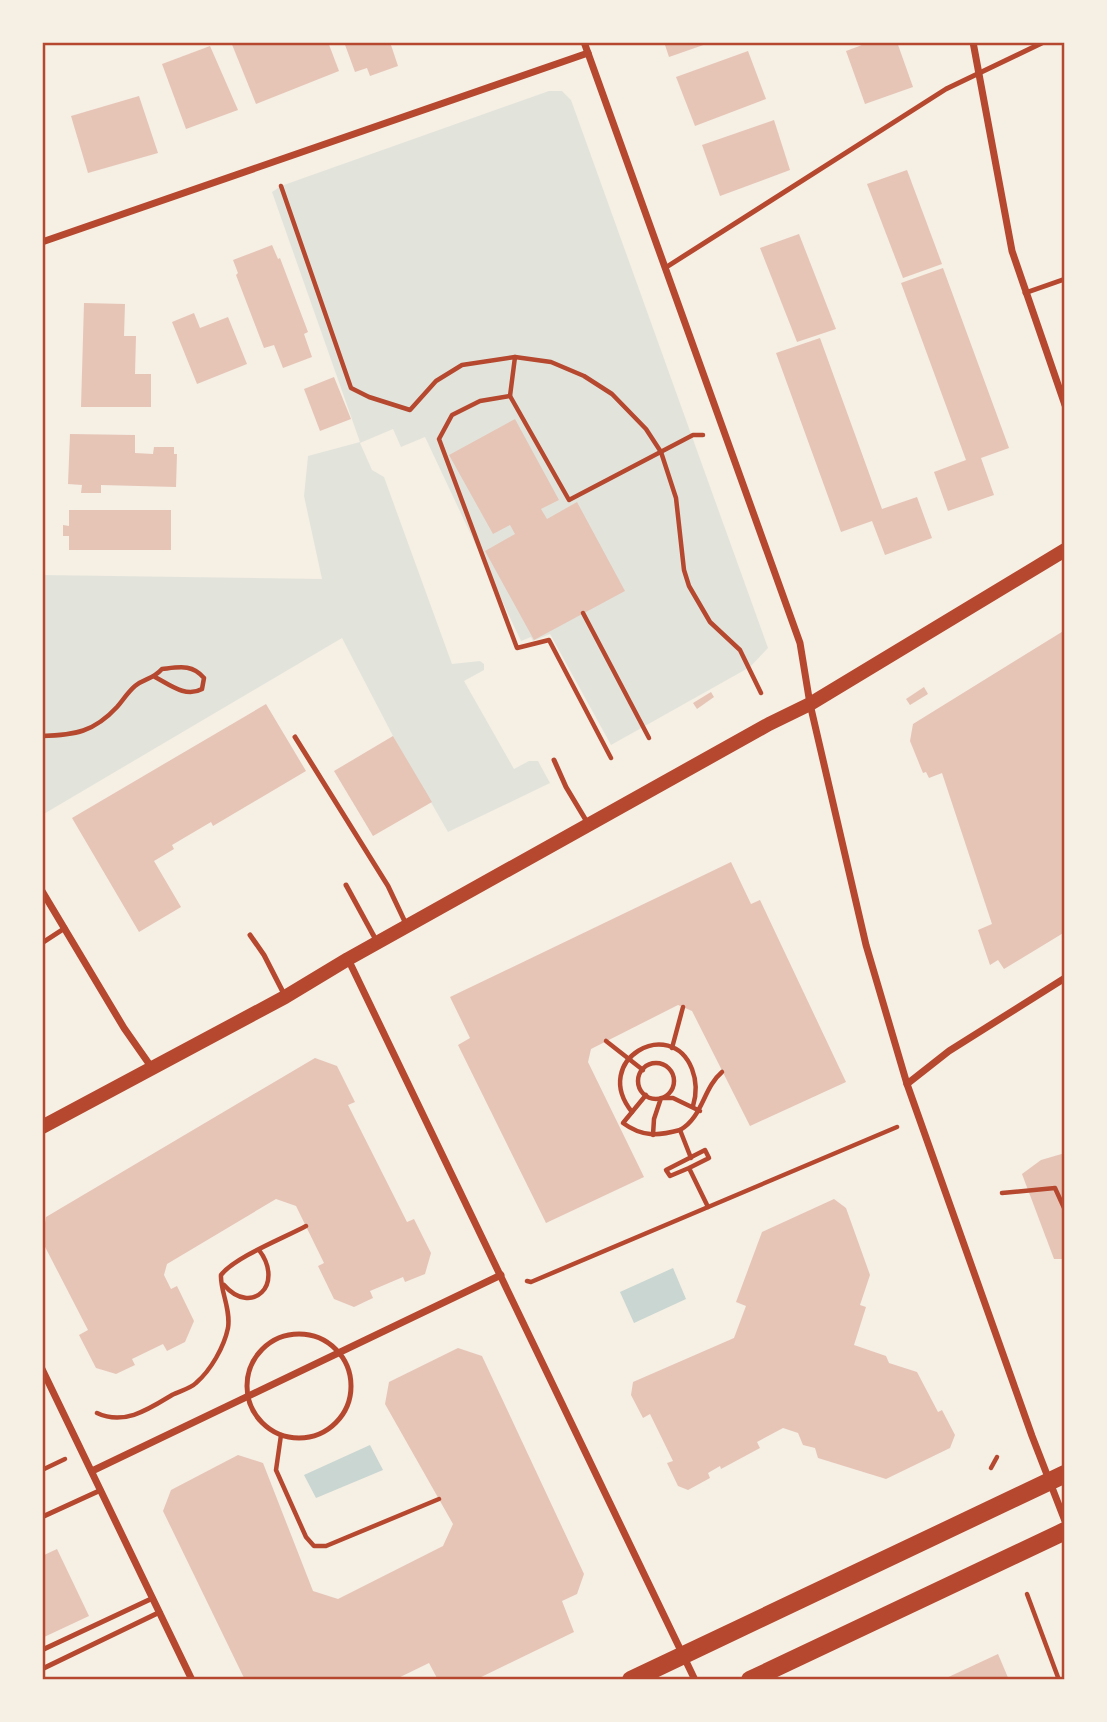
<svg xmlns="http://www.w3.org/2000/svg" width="1107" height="1722" font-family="Overpass,sans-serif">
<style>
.green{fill:#e2e4dc}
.water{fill:#c9d6d2}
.building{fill:#e6c5b7}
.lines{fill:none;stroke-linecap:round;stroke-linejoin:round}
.path{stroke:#b5482f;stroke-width:4.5}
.service{stroke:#b5482f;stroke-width:5}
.minor{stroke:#b5482f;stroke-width:7}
.secondary{stroke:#b5482f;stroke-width:14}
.primary{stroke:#b5482f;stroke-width:18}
.neatline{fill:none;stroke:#b5482f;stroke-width:2.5}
</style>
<rect width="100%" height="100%" fill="#f6efe4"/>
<path class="green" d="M549,91H562L571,100L768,648L750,667L611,745L550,634L533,641L531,637L521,641L425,437L401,447L393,429L360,443L372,470L384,477L452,664L480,661L484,664V670L464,681L514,769L529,761H538L550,783L448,832L393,736L342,638L42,815V575L322,579L304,496L308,456L360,442L272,192L281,186Z"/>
<g class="water">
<path d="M673,1268L686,1299L634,1323L620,1292Z"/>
<path d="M370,1445L383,1470L316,1498L304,1475Z"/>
</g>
<g class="building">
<path d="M231,42H328L339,71L256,104Z"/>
<path d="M344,42H390L398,66L370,76L367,68L355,72Z"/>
<path d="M664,42H712L669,57Z"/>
<path d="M870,42H897L913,87L865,104L846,51Z"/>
<path d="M210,46L238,110L186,129L162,64Z"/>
<path d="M748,51L766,99L695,126L676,77Z"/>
<path d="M139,96L158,153L88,173L71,116Z"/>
<path d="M774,120L790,170L720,196L702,145Z"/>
<path d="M907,170L942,264L903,278L867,184Z"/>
<path d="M799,234L836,329L797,342L760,248Z"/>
<path d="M272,245L278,259L280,258L308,332L304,334L312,357L283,368L274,345L264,348L236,275L238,273L233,260Z"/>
<path d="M943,268L1009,448L981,458L994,495L948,511L934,472L966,460L901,283Z"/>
<path d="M84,303L125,304L124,336H136L135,374H151V407H81Z"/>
<path d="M194,313L200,328L228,317L247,364L197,384L172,322Z"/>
<path d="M820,338L882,509L917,497L932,538L885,555L872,521L841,532L776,353Z"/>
<path d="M334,377L351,419L320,431L304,389Z"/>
<path d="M515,419L559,500L541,509L547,519L577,502L625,591L534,640L485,551L515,534L510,525L493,534L449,455Z"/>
<path d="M70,434L135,435V453L153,454L154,447H174V454H177L176,487L101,485V493H81L82,485L68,484Z"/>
<path d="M69,510H171V550H69V536H63V525L69,526Z"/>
<path d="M1065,630V932L1004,969L998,960L990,965L978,930L992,924L942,773L929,778L926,772L923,773L910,741L913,724Z"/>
<path d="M924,687L928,694L910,705L906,699Z"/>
<path d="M711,692L714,697L697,709L693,703Z"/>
<path d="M266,704L306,771L213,826L211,822L172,845L174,849L154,861L181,907L139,932L72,818Z"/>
<path d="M393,736L432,802L373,836L334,771Z"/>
<path d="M731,862L751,904L760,900L846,1082L750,1126L692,1011L678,1005L591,1049L588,1062L644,1177L546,1223L458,1045L470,1038L450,997Z"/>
<path d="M315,1058L337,1066L355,1102L348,1105L407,1222L414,1219L431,1253L425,1274L405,1282L403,1277L370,1291L373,1298L354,1307L334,1299L318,1266L324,1263L296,1206L276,1199L167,1264L164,1275L171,1289L177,1286L194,1321L185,1342L167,1351L163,1344L132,1359L135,1365L116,1374L96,1368L79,1335L88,1330L42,1241L46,1217Z"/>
<path d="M1065,1153V1259H1054L1022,1174L1041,1160Z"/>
<path d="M834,1199L846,1208L870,1275L860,1305L866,1307L854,1345L886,1356L889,1363L917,1372L938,1412L942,1410L955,1435L950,1448L886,1479L818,1458L815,1448L803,1445L798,1433L783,1428L757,1442L760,1448L721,1469L720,1466L708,1473L710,1478L688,1490L678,1486L667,1463L673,1461L650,1414L643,1418L631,1395L633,1382L734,1338L746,1306L736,1302L762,1232Z"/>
<path d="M458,1348L482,1356L584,1574L577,1594L562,1601L574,1632L475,1680H438L429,1663L394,1680H245L163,1511L171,1490L238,1455L263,1463L313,1591L338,1599L443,1546L453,1524L385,1404L389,1382Z"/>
<path d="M57,1549L89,1616L42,1638V1556Z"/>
<path d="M998,1654L1009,1680H942Z"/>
</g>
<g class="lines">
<g class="path">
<path d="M281,186L351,388L369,397L410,410L436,381L462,365L515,357L551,362L584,376L612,394L646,429L661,452L676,498L684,570L689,586L710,622L740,650L761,693"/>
<path d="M510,396L515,357"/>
<path d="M583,613L649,738"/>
<path d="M42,736C75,735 94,732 117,707C123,700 128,692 135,686C145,678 152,680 162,669C180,667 192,664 204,678L202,689C186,698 170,685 155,677"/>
<path d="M611,758L549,640L517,648L439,439L452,415L480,401L510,396L569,500L693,435H703"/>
<path d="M606,1041L643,1070"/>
<path d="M672,1048L683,1007"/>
<circle cx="656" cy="1081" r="18"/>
<path d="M646,1095L623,1123C642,1137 658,1136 680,1130L691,1158"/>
<path d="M632,1112C590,1060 671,1015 692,1069C697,1082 697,1093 693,1106"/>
<path d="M680,1130C703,1117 703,1088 722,1072"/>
<path d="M653,1135L654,1119L661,1098H673L700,1111"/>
<path d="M689,1168L709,1158L705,1150L666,1170L670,1176L689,1168L708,1207"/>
<path d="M1002,1193L1055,1188L1065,1210"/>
<path d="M527,1281L531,1282L897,1127"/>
<path d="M224,1285C252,1317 285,1284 259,1250"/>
<path d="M97,1413C124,1426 149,1409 172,1395C179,1391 190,1389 196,1383C211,1370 224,1347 228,1328C231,1309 220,1290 221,1275C235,1257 284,1238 306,1226"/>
<path d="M281,1435L276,1470L306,1537L314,1546H326L439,1499"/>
<path d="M991,1468L997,1457"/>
<path d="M42,1470L65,1459"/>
<path d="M1027,1594L1059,1680"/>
</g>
<g class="service">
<path d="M665,268L946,89L1044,42"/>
<path d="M1025,293L1065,279"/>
<path d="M295,737L388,886L406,924"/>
<path d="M554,760L566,787L587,822"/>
<path d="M346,885L376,940"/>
<path d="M250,935L264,955L285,996"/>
<path d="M42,943L65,928"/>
<circle cx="299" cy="1386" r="52"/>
<path d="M42,1517L101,1490"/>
<path d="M42,1650L153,1598"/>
<path d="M42,1669L160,1612"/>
</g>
<g class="minor">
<path d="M584,42L800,643L810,704L866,945L907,1084L1032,1436L1065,1521"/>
<path d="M973,42L1012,251L1065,405"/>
<path d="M42,242L588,53"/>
<path d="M42,891L124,1028L152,1068"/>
<path d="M348,959L695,1680"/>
<path d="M907,1084L949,1051L1065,978"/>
<path d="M42,1369L192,1680"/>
<path d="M92,1471L501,1275"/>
</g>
<path class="secondary" d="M42,1127L285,997L348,959L769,724L810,704L1065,550"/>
<g class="primary">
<path d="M631,1680L1065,1474"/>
<path d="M750,1680L1065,1531"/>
</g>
</g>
<rect width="1107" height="1722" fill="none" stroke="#f6efe4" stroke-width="88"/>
<rect x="44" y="44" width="1019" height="1634" class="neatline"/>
</svg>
